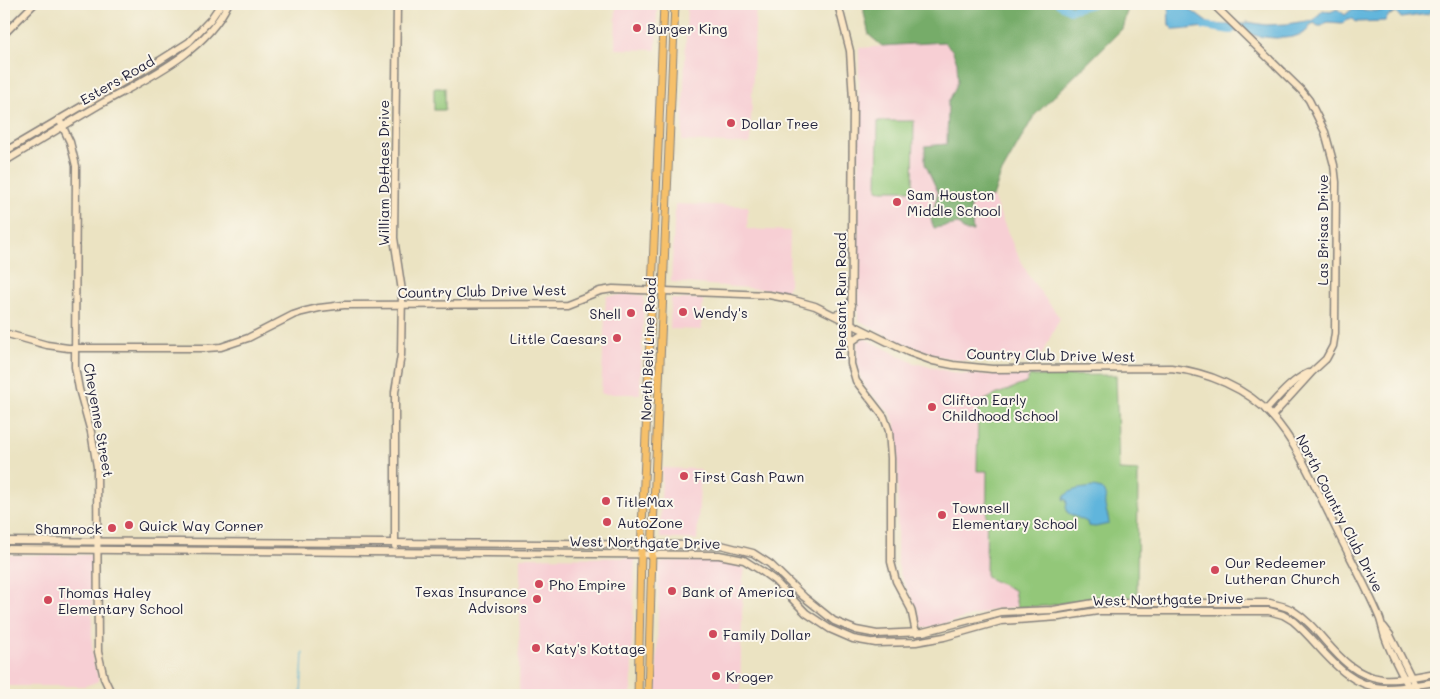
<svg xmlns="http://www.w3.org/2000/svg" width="1440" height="699" font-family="Mali,sans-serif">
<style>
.built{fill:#f7cfd4}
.green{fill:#93c779;stroke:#5a745a}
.forest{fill:#76ac69;stroke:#4c6752}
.water{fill:#60b5dc;stroke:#416c8c}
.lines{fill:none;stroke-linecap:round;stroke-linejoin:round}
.stream{stroke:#60b5dc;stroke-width:1}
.river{stroke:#60b5dc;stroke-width:8}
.secondary-casing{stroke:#86827e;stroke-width:9}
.primary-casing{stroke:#86827e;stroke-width:9}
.secondary{stroke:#fbe6c4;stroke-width:6}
.primary{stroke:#f6c06b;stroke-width:7}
.poi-dot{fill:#d1495b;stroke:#fbf7ec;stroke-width:2}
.labels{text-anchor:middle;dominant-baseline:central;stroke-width:4;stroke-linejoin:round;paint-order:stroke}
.poi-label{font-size:14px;fill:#22223b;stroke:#fbf7ec;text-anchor:start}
.street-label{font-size:14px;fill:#22223b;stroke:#fbf7ec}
</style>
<rect width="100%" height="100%" fill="#fbf7ec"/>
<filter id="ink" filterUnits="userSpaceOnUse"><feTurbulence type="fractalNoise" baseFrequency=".02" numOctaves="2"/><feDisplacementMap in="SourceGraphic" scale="10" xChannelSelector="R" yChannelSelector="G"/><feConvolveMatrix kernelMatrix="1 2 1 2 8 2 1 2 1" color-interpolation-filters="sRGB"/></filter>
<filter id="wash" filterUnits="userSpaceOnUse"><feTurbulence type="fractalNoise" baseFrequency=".0096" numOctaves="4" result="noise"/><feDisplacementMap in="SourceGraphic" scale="20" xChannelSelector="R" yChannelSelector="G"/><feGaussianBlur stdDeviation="1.12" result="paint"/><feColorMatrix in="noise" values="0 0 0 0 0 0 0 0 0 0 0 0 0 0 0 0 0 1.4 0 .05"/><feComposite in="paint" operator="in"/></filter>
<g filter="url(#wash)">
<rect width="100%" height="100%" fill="#ebe3c2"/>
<g class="built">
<path d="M616,4H657L656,50L615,49Z"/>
<path d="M687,4H756L750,144L682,141Z"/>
<path d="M944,42L952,50L957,62L958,82L948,103L947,145L926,146L925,164L938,192L931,220L934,228L959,224L974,197H993L1014,247L1030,278L1060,318L1038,362L959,360L939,356L898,341L858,320L859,48Z"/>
<path d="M675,204L748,206L747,229L790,231L789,284L787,291L671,282Z"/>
<path d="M634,294L644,296L640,394H601L606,296Z"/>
<path d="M671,299H703L701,330L670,329Z"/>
<path d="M864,338L914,363L960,374L1030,376L1026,383L978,411L977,423V471H987L986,577L1014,590L1017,607L996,609L944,624L923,628L918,610L900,574L897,559L898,440L895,424L891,414L867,389L860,377L857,362L858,342Z"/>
<path d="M662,468L701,469L697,540L660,538Z"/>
<path d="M4,555H92V644L93,660L99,681L85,686H4Z"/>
<path d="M520,557L635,558L631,695H519Z"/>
<path d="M666,561H728L745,569L743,580L740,695H656L659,565Z"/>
</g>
<g class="green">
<rect x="434" y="88" width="11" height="22"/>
<path d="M878,121H914L913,190H877Z"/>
<path d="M1116,375L1119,470L1138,471L1137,597L1092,598L1046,606L1017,607L1014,590L986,577L987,471H977L978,411L983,401L995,395L1026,383L1030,376Z"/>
</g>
<path class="forest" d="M864,4H1129L1122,29L1034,116L1000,176L993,197H974L970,206L973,231H964L959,224L934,228L931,220L938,192L925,164V146L947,144L948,103L958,82L957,62L952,50L944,42L882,46L869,35L864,13Z"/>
<g class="water">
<path d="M1168,4H1182L1208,23L1224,25L1243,24L1247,22L1266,25L1286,24L1314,20L1323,10L1330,12L1337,9L1345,15L1351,10H1362L1364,11H1383L1386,6L1411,4L1415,9L1421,8L1422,4H1436V5L1428,14L1401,18L1397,13L1389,15L1385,21L1356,22L1353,19H1347L1343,23L1327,22L1322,26H1318L1314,23L1309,26V29C1288,48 1244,32 1220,28C1204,25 1189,30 1174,30L1169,25Z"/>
<path d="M1093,487L1102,489C1108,498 1104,498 1105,506C1106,512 1109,517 1109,524L1095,527L1088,526L1087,522L1068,513L1066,507L1067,504L1066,499L1063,500C1067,488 1082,489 1093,487Z"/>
</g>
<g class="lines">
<path class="stream" d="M301,695L303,653"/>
<g class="river">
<path d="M1059,4L1070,10L1093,4"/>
<path d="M1205,26L1231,30"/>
</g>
</g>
</g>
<g filter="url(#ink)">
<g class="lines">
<g class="secondary-casing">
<g id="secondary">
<path d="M838,4L850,51L853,100L851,364L856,381L884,417L889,431L891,458V562L896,581L911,609L916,633"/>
<path d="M1213,4L1301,90L1309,100L1325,132L1334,165L1336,182L1335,333L1333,346L1326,359L1312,372L1272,416"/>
<path d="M4,34L34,4"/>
<path d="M59,119L70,142L76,166L75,367L79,389L91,432L97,467L98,652L104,678L112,695"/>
<path d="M4,152L159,61L189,42L210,20L221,4"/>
<path d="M4,162C35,143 67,124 99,105C145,79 204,54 228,4"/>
<path d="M834,315L842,313L852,305"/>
<path d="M4,333L47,345L68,348H207L221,347L248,338L293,315L302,312L319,308L344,305L567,304L600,291L613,289L769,295L790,299L815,306L908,352L933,361L953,365L992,369L1171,368C1207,372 1247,388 1272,416C1297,444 1312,480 1329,514C1345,549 1365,583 1380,619C1382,625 1383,631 1385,637C1392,657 1403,676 1413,695"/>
<path d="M851,342L861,335L870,334"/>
<path d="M1266,410C1279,396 1291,381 1308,373"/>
<path d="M4,541L721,545L753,553L770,564L804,597L834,621L856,630L877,634L923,632L1001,612L1053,610L1094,603H1270C1277,605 1285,606 1292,610C1326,631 1338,673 1382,679C1400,681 1419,675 1436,673"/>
<path d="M395,546V392L401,355L402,291L394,238L397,4"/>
<path d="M4,549L719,555L744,560L763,572L774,580L806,613L830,629L853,639L876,643L916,642L944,637L1001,621L1059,617L1098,611H1269L1283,615L1293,621C1322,645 1341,685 1383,688C1400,689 1419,684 1436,682"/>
<path d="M1384,627L1390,635L1420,695"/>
</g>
</g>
<g class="primary-casing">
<g id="primary">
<path d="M638,695L641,553L664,4"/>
<path d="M648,695L652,553L675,4"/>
</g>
</g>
<use href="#secondary" class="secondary"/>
<use href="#primary" class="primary"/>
</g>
</g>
<g class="poi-dot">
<circle cx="637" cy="28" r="5"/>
<circle cx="731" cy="123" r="5"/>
<circle cx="897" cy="202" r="5"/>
<circle cx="683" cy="312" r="5"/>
<circle cx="631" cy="313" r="5"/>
<circle cx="617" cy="338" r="5"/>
<circle cx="932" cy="407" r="5"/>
<circle cx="684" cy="476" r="5"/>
<circle cx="606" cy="501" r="5"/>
<circle cx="942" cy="515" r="5"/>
<circle cx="607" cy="522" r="5"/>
<circle cx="129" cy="525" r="5"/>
<circle cx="112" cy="528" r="5"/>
<circle cx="1215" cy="570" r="5"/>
<circle cx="539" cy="584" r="5"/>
<circle cx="672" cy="591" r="5"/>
<circle cx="537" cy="599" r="5"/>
<circle cx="48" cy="600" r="5"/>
<circle cx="713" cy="634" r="5"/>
<circle cx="536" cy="648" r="5"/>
<circle cx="716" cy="676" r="5"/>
</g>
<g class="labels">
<g class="poi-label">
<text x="647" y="28">Burger King</text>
<text x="741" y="123">Dollar Tree</text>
<text x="907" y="194">Sam Houston<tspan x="907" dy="16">Middle School</tspan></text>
<text x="693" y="312">Wendy's</text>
<text x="621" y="313" text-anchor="end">Shell</text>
<text x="607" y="338" text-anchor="end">Little Caesars</text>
<text x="942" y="399">Clifton Early<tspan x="942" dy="16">Childhood School</tspan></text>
<text x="694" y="476">First Cash Pawn</text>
<text x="616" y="501">TitleMax</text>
<text x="952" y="507">Townsell<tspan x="952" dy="16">Elementary School</tspan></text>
<text x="617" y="522">AutoZone</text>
<text x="139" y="525">Quick Way Corner</text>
<text x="102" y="528" text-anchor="end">Shamrock</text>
<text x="1225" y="562">Our Redeemer<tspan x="1225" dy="16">Lutheran Church</tspan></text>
<text x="549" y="584">Pho Empire</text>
<text x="527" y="591" text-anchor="end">Texas Insurance<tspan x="527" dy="16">Advisors</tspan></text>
<text x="682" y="591">Bank of America</text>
<text x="58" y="592">Thomas Haley<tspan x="58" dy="16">Elementary School</tspan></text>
<text x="723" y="634">Family Dollar</text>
<text x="546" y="648">Katy's Kottage</text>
<text x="726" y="676">Kroger</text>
</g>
<g class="street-label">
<text transform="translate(117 80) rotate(-30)">Esters Road</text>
<text transform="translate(383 173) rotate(-90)">William DeHaes Drive</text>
<text transform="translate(1322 230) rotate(-90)">Las Brisas Drive</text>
<text transform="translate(482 291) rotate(-1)">Country Club Drive West</text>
<text transform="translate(840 296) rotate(-90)">Pleasant Run Road</text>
<text transform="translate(648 349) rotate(-88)">North Belt Line Road</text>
<text transform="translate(1051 355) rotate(1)">Country Club Drive West</text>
<text transform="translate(99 420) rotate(80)">Cheyenne Street</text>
<text transform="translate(1340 513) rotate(63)">North Country Club Drive</text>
<text transform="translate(645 542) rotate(1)">West Northgate Drive</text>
<text transform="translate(1168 599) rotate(-1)">West Northgate Drive</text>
</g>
</g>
<rect width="1440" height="699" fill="none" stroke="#fbf7ec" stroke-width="20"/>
</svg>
